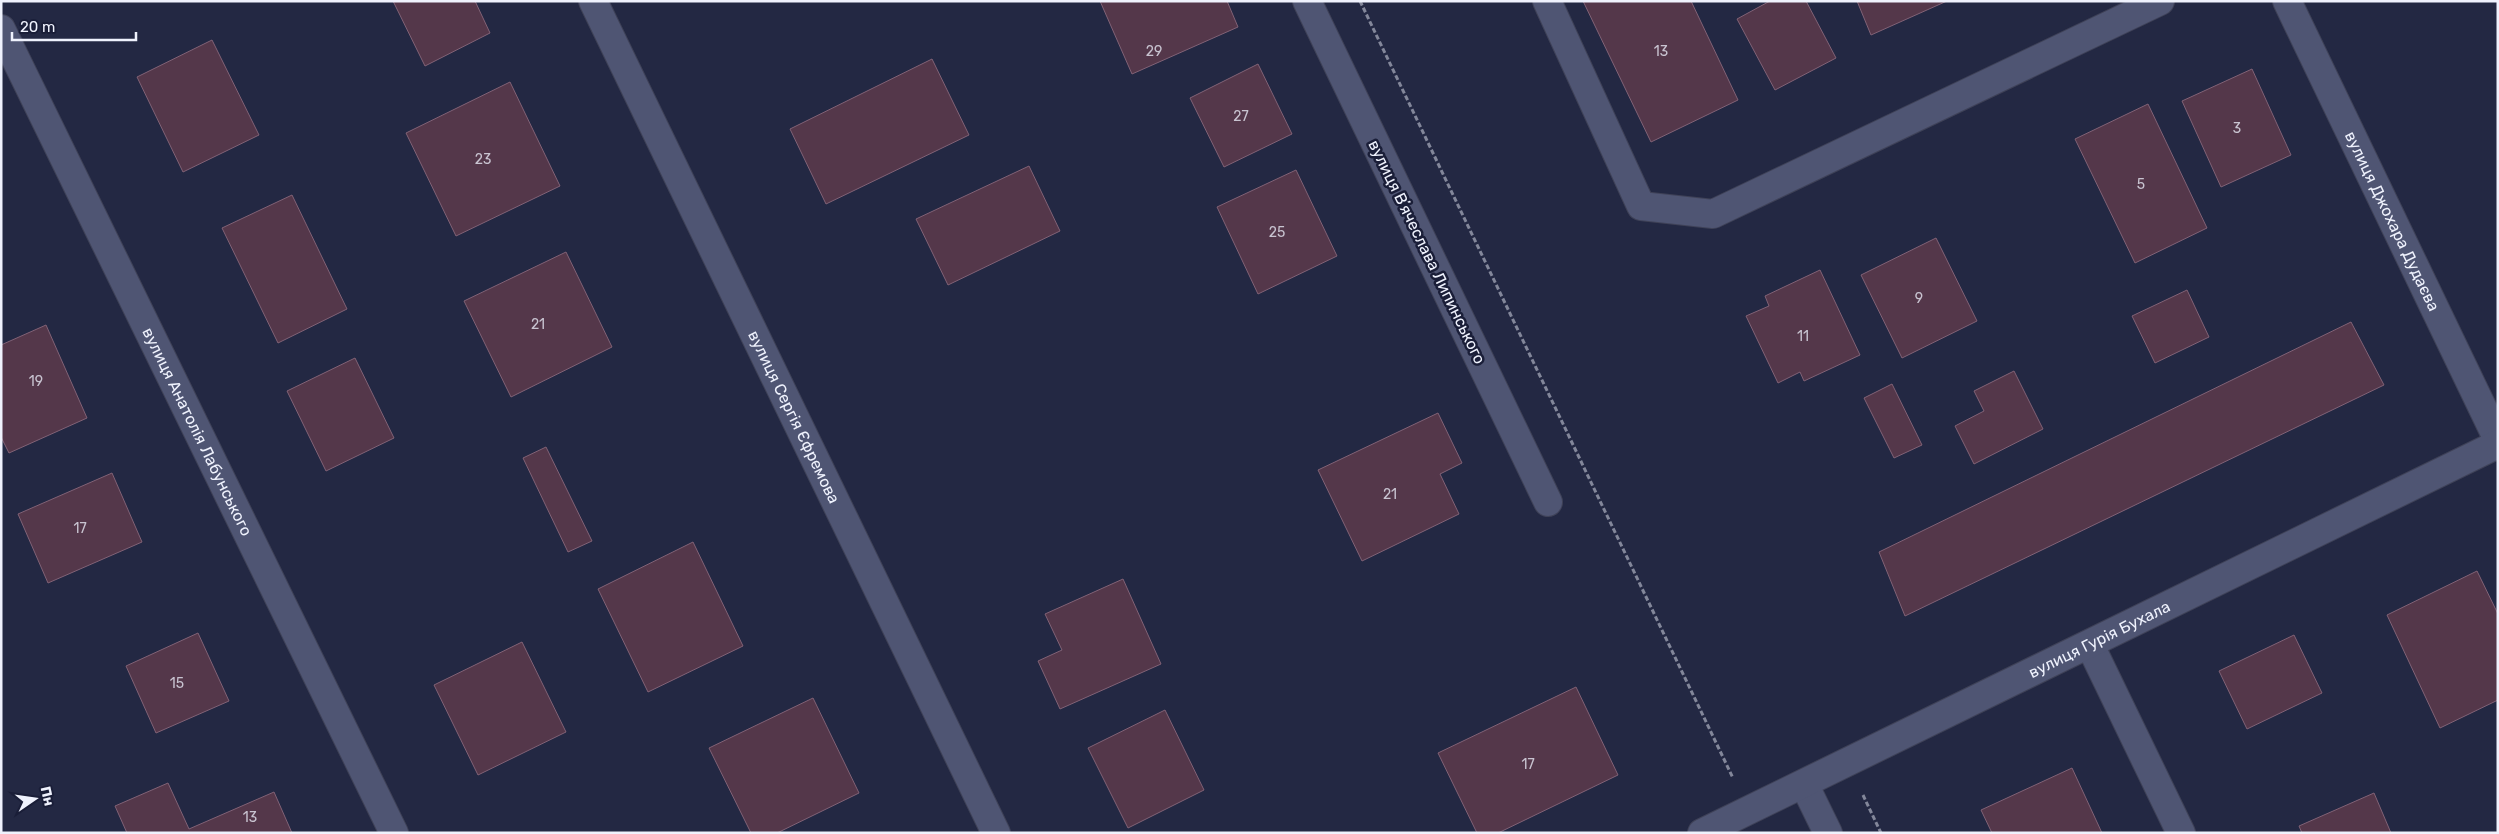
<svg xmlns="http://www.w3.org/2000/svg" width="2499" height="834" font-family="Rubik,sans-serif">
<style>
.building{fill:#54374a;stroke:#816276}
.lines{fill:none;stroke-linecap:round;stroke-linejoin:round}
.minor-casing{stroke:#3f4258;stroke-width:30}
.path{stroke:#83879a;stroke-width:3;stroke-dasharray:5 2.5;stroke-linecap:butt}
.minor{stroke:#4f5573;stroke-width:28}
.labels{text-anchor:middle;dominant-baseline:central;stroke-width:5;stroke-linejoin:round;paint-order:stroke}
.number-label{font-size:14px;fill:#c8c3d0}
.street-label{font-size:16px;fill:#eff2fd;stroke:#1a1e38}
</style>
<rect width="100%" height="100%" fill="#232843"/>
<g class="building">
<path d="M393,1H475L490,33L425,66Z"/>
<path d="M1100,1H1227L1238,27L1132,74Z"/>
<path d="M1583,1H1691L1738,100L1651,142Z"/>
<path d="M1770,1H1806L1836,58L1775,90L1737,19Z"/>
<path d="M1857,1H1947L1871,35Z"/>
<path d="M212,40L259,135L183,172L137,77Z"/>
<path d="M932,59L969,135L826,204L790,129Z"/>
<path d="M1258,64L1292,134L1224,167L1190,98Z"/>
<path d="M2252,69L2291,155L2221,187L2182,101Z"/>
<path d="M510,82L560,186L456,236L406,133Z"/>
<path d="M2148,104L2207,228L2135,263L2075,139Z"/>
<path d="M1029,166L1060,231L948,285L916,219Z"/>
<path d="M1296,170L1337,256L1258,294L1217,207Z"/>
<path d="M292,195L347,309L278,343L222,228Z"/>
<path d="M1936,238L1977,321L1902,358L1861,275Z"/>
<path d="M566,252L612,347L511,397L464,301Z"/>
<path d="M1820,270L1860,355L1804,381L1800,372L1778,383L1746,316L1769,306L1765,296Z"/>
<path d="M2187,290L2209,337L2155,363L2132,316Z"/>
<path d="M2351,322L2384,385L1905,616L1879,552Z"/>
<path d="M46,325L87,418L9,453L1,437V345Z"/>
<path d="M355,358L394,438L326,471L287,391Z"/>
<path d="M2014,371L2043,429L1974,464L1955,426L1984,411L1974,391Z"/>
<path d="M1892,384L1922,445L1894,458L1864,398Z"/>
<path d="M1438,413L1462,463L1440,474L1459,514L1362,561L1318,470Z"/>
<path d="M546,447L592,541L568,552L523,458Z"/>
<path d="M112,473L142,542L48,583L18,514Z"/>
<path d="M693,542L743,646L648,692L598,589Z"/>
<path d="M2477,571L2498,614V700L2440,728L2387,615Z"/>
<path d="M1123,579L1161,664L1060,709L1038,661L1062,650L1045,614Z"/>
<path d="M198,633L229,701L156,733L126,666Z"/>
<path d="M2294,635L2322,693L2247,729L2219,671Z"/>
<path d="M522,642L566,732L478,775L434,685Z"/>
<path d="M1576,687L1618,775L1498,833H1477L1438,753Z"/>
<path d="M813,698L859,793L777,833H751L709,748Z"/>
<path d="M1165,710L1204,790L1128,828L1088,748Z"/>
<path d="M2072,768L2102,833H1992L1981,810Z"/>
<path d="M168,783L189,829L274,792L292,833H127L115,806Z"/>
<path d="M2374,793L2391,833H2302L2299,826Z"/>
</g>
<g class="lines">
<g class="minor-casing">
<g id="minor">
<path id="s1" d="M593,1L996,833"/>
<path d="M1307,1L1548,502"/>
<path d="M1547,1L1641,206L1713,214L2160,1"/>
<path id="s2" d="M2287,1L2498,440"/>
<path id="s3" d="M1,29L394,833"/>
<path d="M2090,645L2181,833"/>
<path d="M1804,784L1828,833"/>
<path id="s4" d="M1702,833L2498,444"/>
</g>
</g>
<g class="path">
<path d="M1360,1L1733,778"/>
<path d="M1863,795L1881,833"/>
</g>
<use href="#minor" class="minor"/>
</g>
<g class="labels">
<g class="number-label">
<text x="1154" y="51">29</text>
<text x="1661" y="51">13</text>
<text x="1241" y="116">27</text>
<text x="2237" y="128">3</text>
<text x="483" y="159">23</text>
<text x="2141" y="184">5</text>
<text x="1277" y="232">25</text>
<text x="1919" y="298">9</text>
<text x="538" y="324">21</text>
<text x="1803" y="336">11</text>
<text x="36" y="381">19</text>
<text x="1390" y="494">21</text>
<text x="80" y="528">17</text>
<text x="177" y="683">15</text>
<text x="1528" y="764">17</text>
<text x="250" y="817">13</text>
</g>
<g class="street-label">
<text stroke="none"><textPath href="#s2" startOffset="244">вулиця Джохара Дудаєва</textPath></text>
<text transform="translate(1427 252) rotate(64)">вулиця Вʼячеслава Липинського</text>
<text stroke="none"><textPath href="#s1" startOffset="462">вулиця Сергія Єфремова</textPath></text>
<text stroke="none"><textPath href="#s3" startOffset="448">вулиця Анатолія Лабунського</textPath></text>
<text stroke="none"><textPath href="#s4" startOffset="442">вулиця Гурія Бухала</textPath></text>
</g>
</g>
<rect width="2499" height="834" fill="none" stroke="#eff2fd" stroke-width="5"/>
<g transform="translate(35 799) rotate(77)" stroke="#1a1e38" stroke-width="4" paint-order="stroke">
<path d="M0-4L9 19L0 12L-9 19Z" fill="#eff2fd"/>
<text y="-8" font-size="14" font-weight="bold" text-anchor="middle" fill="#eff2fd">Пн</text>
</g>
<path d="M12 32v8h124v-8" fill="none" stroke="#eff2fd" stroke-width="2.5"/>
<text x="20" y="32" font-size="15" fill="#eff2fd" stroke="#1a1e38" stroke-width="4" paint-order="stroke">20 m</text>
</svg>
